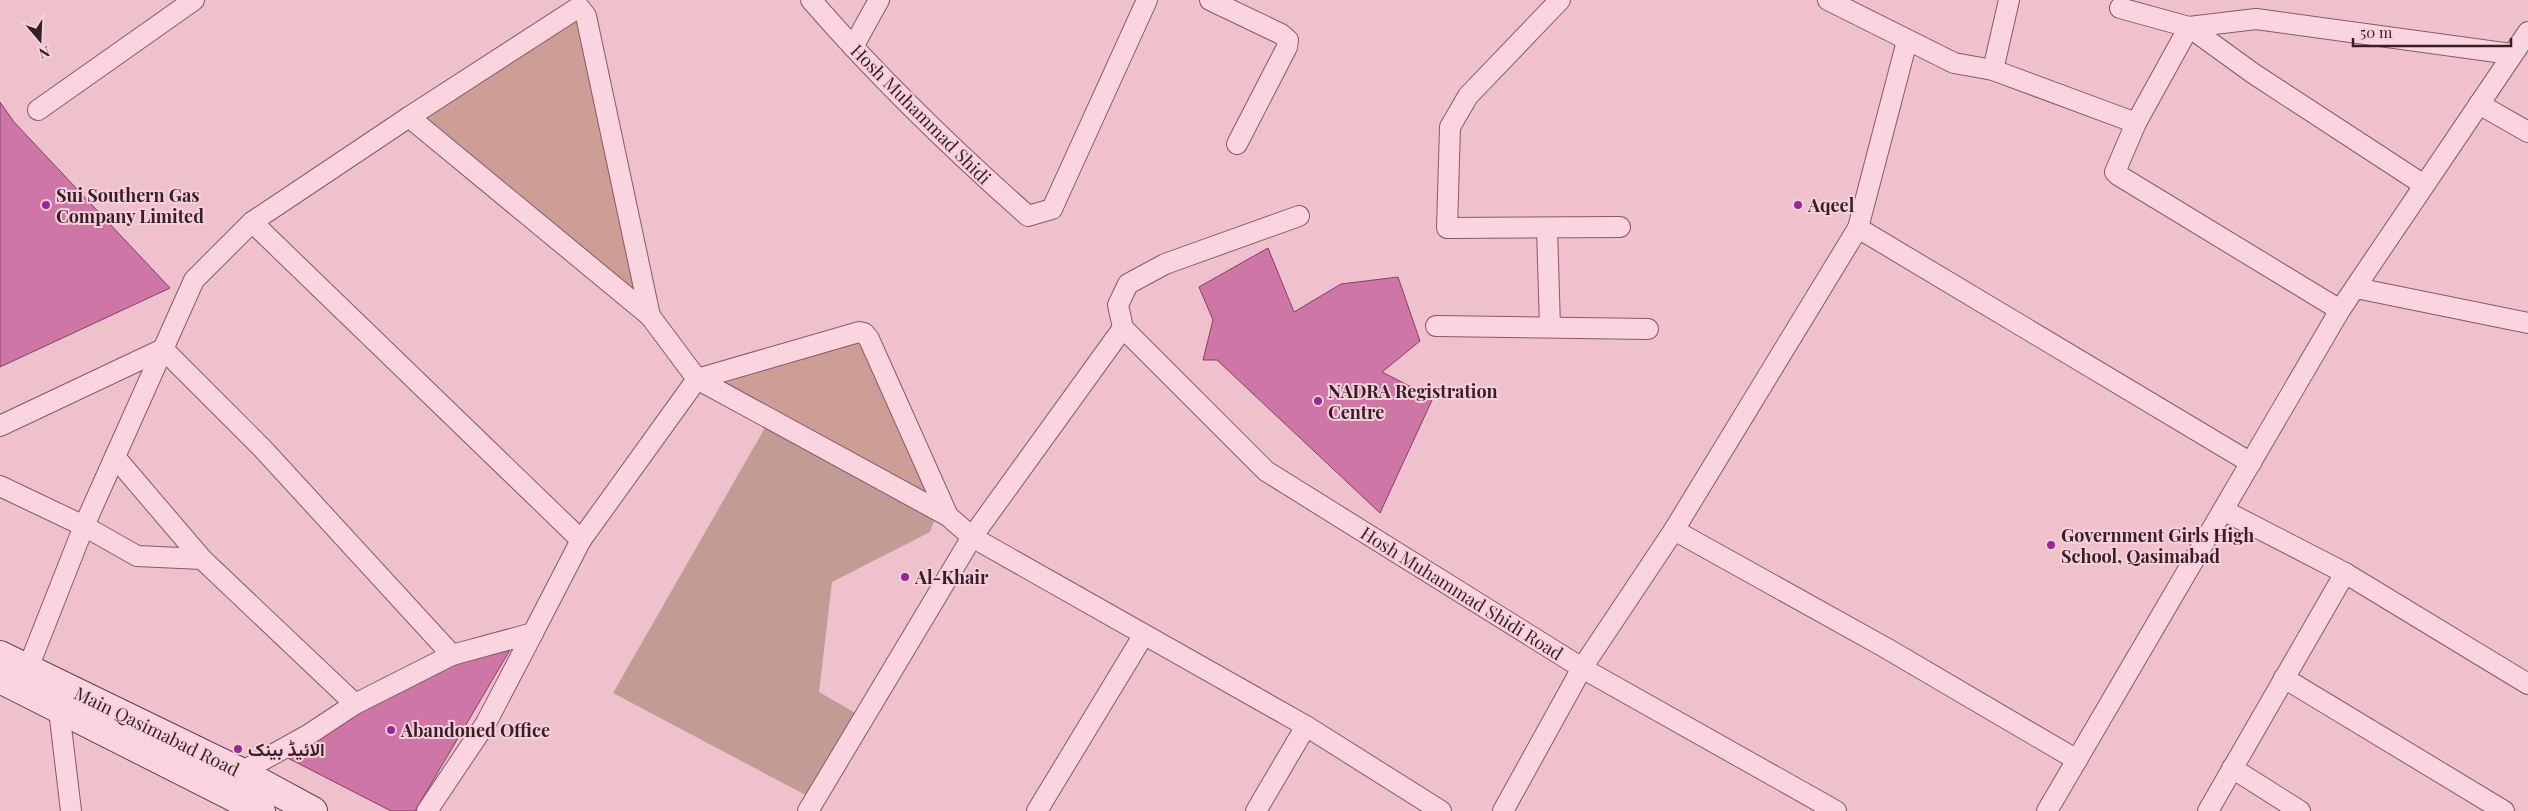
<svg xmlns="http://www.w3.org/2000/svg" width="2528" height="811" font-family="'Playfair Display',Vazirmatn,serif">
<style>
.green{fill:#cd9e95}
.cemetery{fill:#c29c94}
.building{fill:#ce76a5;stroke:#893d67}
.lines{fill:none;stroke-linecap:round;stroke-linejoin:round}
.street-casing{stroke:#89586c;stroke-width:22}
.secondary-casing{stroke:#6b3b51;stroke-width:30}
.street{stroke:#fad4de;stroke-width:20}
.secondary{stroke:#fad4de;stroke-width:28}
.poi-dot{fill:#992794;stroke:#f6d1da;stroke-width:2}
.labels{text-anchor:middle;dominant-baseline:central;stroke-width:4;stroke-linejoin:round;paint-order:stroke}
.street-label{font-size:18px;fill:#381d2a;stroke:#f6d1da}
.poi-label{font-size:18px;font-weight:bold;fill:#381d2a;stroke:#f6d1da;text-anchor:start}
</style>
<rect width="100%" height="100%" fill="#efc1cc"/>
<g class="green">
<path d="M579,7L650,316L409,117Z"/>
<path d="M859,332L948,516L697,379Z"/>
</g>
<path class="cemetery" d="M770,419L938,510L930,532L832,582L819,692L864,718L815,800L613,693Z"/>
<g class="building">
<path d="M0,102L14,122L170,288L0,367Z"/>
<path d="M1268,248L1294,312L1341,284L1398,277L1420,341L1382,372L1433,398L1380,513L1217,360H1203L1213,320L1199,287Z"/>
<path d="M510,650L415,811H391L282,755L452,655Z"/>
</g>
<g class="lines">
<g class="street-casing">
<g id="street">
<path d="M811,0C878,77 951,148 1028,216L1052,209L1147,0"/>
<path d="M1210,0L1281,34L1288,40L1287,47L1237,144"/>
<path d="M1560,0L1468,96L1450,127L1447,228L1620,227"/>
<path d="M1828,0L1954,63L1993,70L2136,123L2115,172L2118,175L2340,310"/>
<path d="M2120,8L2189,27L2254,74L2424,185"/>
<path d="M1907,41L1858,228L2251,463"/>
<path d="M853,47L879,0"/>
<path d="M1993,70L2009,0"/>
<path d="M2479,104L2528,132"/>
<path d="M38,110L194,0"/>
<path d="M409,117L579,7L586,16L650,316"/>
<path d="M2136,123L2189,27L2256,19L2511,54"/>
<path d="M252,222L581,540L533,633L452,655"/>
<path d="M1547,228L1550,327"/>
<path d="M2356,288L2528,323"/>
<path d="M1436,326L1648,329"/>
<path d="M1123,328L1266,471L1582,668L1836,811"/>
<path d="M0,426L163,349L263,449L452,655L355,704"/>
<path d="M115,457L202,559"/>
<path d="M0,486L84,526L137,556L202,559L355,704L308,735L241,772"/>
<path d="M2223,510L2345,573L2528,684"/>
<path d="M1674,530L1858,228"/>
<path d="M581,540L697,379L859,332L864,333L869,339L948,516"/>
<path d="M28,668L84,526L194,280L252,222L409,117L650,316L697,379L948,516L972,537L1306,726"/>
<path d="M2284,678L2504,811"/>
<path d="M59,710L71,811"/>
<path d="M2232,768L2300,811"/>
<path d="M427,811L486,723L533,633"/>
<path d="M808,811L972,537L1123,328L1118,305L1128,284L1165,264L1299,216"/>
<path d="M1037,811L1143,636"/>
<path d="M1256,811L1306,726L1441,811"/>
<path d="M1503,811L1582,668L1674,530L1886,648L2077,760"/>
<path d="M2047,811L2340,310L2528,32"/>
<path d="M2208,811L2345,573"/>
</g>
</g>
<g class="secondary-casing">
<g id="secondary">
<path d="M0,655L241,772L313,811"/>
<path d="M0,679L261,811"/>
</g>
</g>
<use href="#street" class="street"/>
<use href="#secondary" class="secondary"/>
</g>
<g class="poi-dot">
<circle cx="46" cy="205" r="5"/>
<circle cx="1798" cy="205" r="5"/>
<circle cx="1318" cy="401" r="5"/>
<circle cx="2051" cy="545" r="5"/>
<circle cx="905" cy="577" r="5"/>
<circle cx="391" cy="730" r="5"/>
<circle cx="238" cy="749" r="5"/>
</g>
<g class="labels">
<g class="street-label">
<text transform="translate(921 114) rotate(45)">Hosh Muhammad Shidi</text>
<text transform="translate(1462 593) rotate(32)">Hosh Muhammad Shidi Road</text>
<text transform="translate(157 731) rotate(26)">Main Qasimabad Road</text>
</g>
<g class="poi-label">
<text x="56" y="195">Sui Southern Gas<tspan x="56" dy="21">Company Limited</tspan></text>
<text x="1808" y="205">Aqeel</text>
<text x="1328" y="391">NADRA Registration<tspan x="1328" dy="21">Centre</tspan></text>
<text x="2061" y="535">Government Girls High<tspan x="2061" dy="21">School, Qasimabad</tspan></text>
<text x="915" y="577">Al-Khair</text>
<text x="401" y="730">Abandoned Office</text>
<text x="248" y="749">الائیڈ بینک</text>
</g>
</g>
<g transform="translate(40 40) rotate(161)" stroke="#f6d1da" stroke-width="4" paint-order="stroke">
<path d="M0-4L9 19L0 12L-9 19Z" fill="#381d2a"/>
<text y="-8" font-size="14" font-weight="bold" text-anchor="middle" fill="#381d2a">N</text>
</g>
<path d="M2353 38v8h158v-8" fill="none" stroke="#381d2a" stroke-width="2.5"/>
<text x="2360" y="38" font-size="15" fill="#381d2a" stroke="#f6d1da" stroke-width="4" paint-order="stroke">50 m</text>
</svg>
